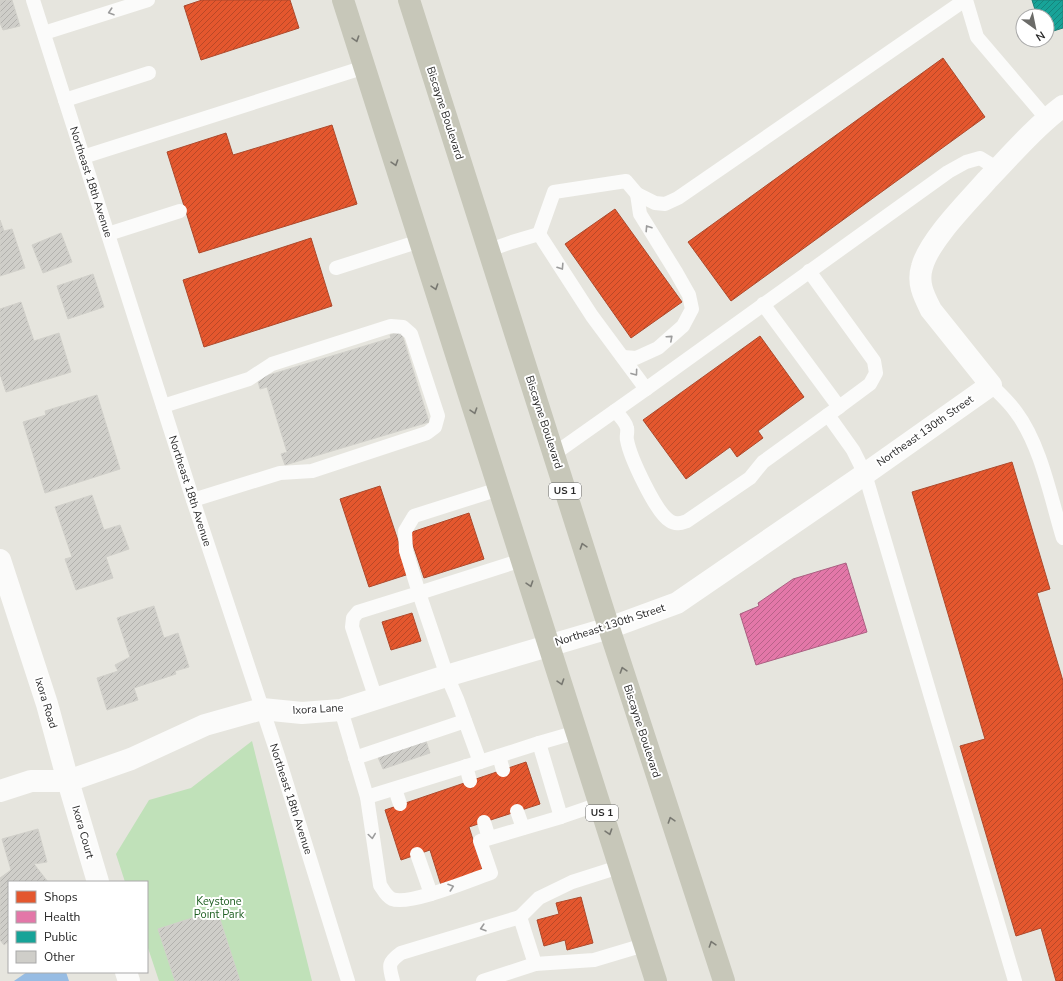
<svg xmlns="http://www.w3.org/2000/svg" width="1063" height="981" font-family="'Nunito Sans',sans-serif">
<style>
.grass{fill:#c0e1b9}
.water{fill:#97bce3}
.shops{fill:url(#shops-hatch);stroke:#ac492c}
.health{fill:url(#health-hatch);stroke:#ab6082}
.public{fill:url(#public-hatch);stroke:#1c7e77}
.building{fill:url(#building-hatch);stroke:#d1d0ca}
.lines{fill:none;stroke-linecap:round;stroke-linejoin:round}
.service{stroke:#fbfbfa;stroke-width:14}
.minor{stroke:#fbfbfa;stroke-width:22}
.primary{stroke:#c7c7b9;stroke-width:22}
.oneway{stroke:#9c9c9c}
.oneway2{stroke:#787871}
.labels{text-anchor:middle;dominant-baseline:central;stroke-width:4;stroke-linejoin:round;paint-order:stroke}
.shield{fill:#fff;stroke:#696969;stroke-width:1}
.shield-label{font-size:10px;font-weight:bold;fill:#292929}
.street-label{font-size:11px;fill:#292929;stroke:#fff}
.park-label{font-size:11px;fill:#1f5f22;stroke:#fff}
</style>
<defs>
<pattern id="shops-hatch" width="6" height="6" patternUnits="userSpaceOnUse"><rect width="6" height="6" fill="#e4572e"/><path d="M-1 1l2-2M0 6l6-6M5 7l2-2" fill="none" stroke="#b94827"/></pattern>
<pattern id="health-hatch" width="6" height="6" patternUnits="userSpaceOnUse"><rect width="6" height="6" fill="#e377a8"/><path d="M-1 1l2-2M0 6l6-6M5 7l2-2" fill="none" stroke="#b86289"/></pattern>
<pattern id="public-hatch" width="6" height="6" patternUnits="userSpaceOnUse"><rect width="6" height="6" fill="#17a398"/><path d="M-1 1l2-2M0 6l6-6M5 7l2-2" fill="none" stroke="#15857c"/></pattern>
<pattern id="building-hatch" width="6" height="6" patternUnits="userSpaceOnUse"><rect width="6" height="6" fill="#cfcec9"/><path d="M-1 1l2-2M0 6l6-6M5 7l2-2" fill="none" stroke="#b2b1ad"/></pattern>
</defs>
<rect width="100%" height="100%" fill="#e6e5de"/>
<path class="grass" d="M252,741L312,981H159L147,945V882H125L116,854L149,800L191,788Z"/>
<path class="water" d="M27,972H66L69,981H14Z"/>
<g class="shops">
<path d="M202,0H290L299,28L201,60L184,6Z"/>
<path d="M943,58L985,117L731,301L688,242Z"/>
<path d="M332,125L357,204L199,253L167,152L226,133L233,155Z"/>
<path d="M615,209L682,302L631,338L565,244Z"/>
<path d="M311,238L332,306L204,347L183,280Z"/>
<path d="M760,336L804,397L758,431L763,438L737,457L730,447L686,479L643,420Z"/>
<path d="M1012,462L1050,589L1037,593L1063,681V981H1056L1041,928L1016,936L960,746L985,739L912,492Z"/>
<path d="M380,486L409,574L369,587L340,499Z"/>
<path d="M469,513L484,559L424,578L409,533Z"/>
<path d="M412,613L421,641L391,650L382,622Z"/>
<path d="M526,762L540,804L469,827L483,871L441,885L430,850L401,860L385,810Z"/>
<path d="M581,897L593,943L567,950L565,940L544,946L537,920L559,914L556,903Z"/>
</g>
<path class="health" d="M846,563L867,632L756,665L740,614L759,606L758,603L793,579Z"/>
<path class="public" d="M1032,0H1063V28L1047,33V16H1037Z"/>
<g class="building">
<path d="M0,0H12L20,26L3,30L0,23Z"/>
<path d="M0,220L4,231L12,229L25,268L0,276Z"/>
<path d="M61,233L72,262L43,273L32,245Z"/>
<path d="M93,274L104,307L68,319L57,286Z"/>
<path d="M21,302L34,341L59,333L71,372L6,392L0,374V309Z"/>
<path d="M401,331L429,422L285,465L281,454L287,452L267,387L260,389L257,377L269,373V375L391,338L390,335Z"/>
<path d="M97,395L120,469L45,493L23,422L46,415L45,411Z"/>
<path d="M92,495L104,530L120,525L129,549L106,557L113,578L76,590L65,559L72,557L55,507Z"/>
<path d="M154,606L164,638L178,633L189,667L175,671L176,674L134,688L138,700L107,710L97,678L118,671L115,665L130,657L117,618Z"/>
<path d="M425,738L430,753L383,769L377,755Z"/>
<path d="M38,829L47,862L34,864L48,882H9V941L4,945L0,940V878L11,870L2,839Z"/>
<path d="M217,910L240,981H175L158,929Z"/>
</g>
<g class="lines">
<g class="service">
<path d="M33,0L193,500L279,759L348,981"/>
<path d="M966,0L977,37L1046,118"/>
<path d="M44,33L148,0"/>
<path d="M65,100L149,73"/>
<path d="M83,157L365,67"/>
<path d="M108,234L180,211"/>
<path d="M539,234L554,192L626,181L637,194L655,203L665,204L678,198L965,0"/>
<path d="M539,234L592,316L646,389L554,454"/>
<path d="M489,250L512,242L539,234"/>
<path d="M336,268L420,241"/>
<path d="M763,304L839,407L870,384L876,373L874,361L809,271"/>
<path d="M623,357L636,358L658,348L683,326L692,309L689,295L676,272L640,214L637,194"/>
<path d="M991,385C999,393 1009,402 1016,412C1041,445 1051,499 1063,538"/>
<path d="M646,389L948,172L966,162L980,158L998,169"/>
<path d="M163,406L249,379L272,364L391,326L403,327L411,334L438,416L435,427L427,433L312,471L280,473L193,500"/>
<path d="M615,411C619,415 626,423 627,428C628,432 626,436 627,440C630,457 656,513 670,521C676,525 681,523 687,521L750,478L763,462L839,407"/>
<path d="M828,415L853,450L865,474L1015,981"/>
<path d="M376,699L352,627L353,618L358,612L419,593L406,551L405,531L414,516L499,489"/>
<path d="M341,710L367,797L480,762L457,699L447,676L419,593L522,560"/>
<path d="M539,743L577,732"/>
<path d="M499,756L503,770"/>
<path d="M355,758L465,721"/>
<path d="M480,762L539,743L561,817"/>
<path d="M466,766L470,781"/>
<path d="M395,789L400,804"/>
<path d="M367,797L380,885C384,891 386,896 392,899C409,906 471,880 491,873L480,841L561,817L599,804"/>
<path d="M517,811L523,828"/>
<path d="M484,822L489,838"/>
<path d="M417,854L431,894"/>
<path d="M619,867L572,882L539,898L520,917L535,964L594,960L644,945"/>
<path d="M393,981C389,966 387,963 401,953L520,917"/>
<path d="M483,981L535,964"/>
</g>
<g class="minor">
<path d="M0,560L47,704L68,781L98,882"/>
<path d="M0,791L31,781H68L131,759L205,725L262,709L302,713L341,710L443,677L609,628L677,603L865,474L991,385L931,310C924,296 917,283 922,267C929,240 968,202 987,180C1011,155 1035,127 1063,106"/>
<path d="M126,972L129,981"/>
</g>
<g class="primary">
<path d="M343,0L656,981"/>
<path d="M409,0L609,628L724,981"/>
</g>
</g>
<defs><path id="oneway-chevron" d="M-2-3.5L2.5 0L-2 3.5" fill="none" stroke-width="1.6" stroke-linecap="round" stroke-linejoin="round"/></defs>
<g class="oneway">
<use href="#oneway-chevron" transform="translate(111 12) rotate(162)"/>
<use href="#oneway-chevron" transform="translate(648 228) rotate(-123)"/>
<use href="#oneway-chevron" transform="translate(561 267) rotate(57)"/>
<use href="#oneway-chevron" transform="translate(670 338) rotate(-42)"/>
<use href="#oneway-chevron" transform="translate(635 373) rotate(54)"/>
<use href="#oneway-chevron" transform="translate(372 836) rotate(82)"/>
<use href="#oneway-chevron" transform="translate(451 887) rotate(-19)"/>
<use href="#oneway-chevron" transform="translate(483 928) rotate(163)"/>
</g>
<g class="oneway2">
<use href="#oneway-chevron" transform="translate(356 39) rotate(72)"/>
<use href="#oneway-chevron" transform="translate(395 163) rotate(72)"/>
<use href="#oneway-chevron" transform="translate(435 287) rotate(72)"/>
<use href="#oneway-chevron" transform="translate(474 411) rotate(72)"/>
<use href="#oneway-chevron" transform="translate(583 546) rotate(-108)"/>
<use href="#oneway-chevron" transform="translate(530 584) rotate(72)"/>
<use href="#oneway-chevron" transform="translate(623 670) rotate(-108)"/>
<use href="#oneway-chevron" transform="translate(561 682) rotate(72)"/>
<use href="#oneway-chevron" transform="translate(671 820) rotate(-108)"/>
<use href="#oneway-chevron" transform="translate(609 832) rotate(72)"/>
<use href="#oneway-chevron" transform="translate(712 944) rotate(-108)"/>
</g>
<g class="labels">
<g class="shield">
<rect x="549" y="483" width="32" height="16" rx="3"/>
<rect x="586" y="805" width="32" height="16" rx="3"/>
</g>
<g class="shield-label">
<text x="565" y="491">US 1</text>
<text x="602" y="813">US 1</text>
</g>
<g class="street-label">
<text transform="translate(445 113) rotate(72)">Biscayne Boulevard</text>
<text transform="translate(91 182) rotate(72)">Northeast 18th Avenue</text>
<text transform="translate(544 422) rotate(72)">Biscayne Boulevard</text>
<text transform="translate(925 431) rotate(-35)">Northeast 130th Street</text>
<text transform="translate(190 491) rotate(72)">Northeast 18th Avenue</text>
<text transform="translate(610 625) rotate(-18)">Northeast 130th Street</text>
<text transform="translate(46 703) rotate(73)">Ixora Road</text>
<text transform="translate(318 709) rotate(-3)">Ixora Lane</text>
<text transform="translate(642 731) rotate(72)">Biscayne Boulevard</text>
<text transform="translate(291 799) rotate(72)">Northeast 18th Avenue</text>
<text transform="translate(83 832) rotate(74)">Ixora Court</text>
</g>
<g class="park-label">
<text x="219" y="901">Keystone<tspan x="219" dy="13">Point Park</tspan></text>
</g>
</g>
<rect x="8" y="881" width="140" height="92" fill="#ffffff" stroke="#a9a9a9"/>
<rect x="16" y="891" width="20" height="12" fill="#e4572e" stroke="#a9a9a9"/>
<text x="44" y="901" font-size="12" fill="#292929">Shops</text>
<rect x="16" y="911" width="20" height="12" fill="#e377a8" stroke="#a9a9a9"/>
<text x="44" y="921" font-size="12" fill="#292929">Health</text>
<rect x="16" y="931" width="20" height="12" fill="#17a398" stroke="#a9a9a9"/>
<text x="44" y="941" font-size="12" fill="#292929">Public</text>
<rect x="16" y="951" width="20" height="12" fill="#cfcec9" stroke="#a9a9a9"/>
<text x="44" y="961" font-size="12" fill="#292929">Other</text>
<g transform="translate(1035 28) rotate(147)"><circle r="19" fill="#ffffff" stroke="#a9a9a9"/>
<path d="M0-3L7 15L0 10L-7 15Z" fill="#6b6b68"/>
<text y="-6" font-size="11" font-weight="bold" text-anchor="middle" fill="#292929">N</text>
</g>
</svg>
